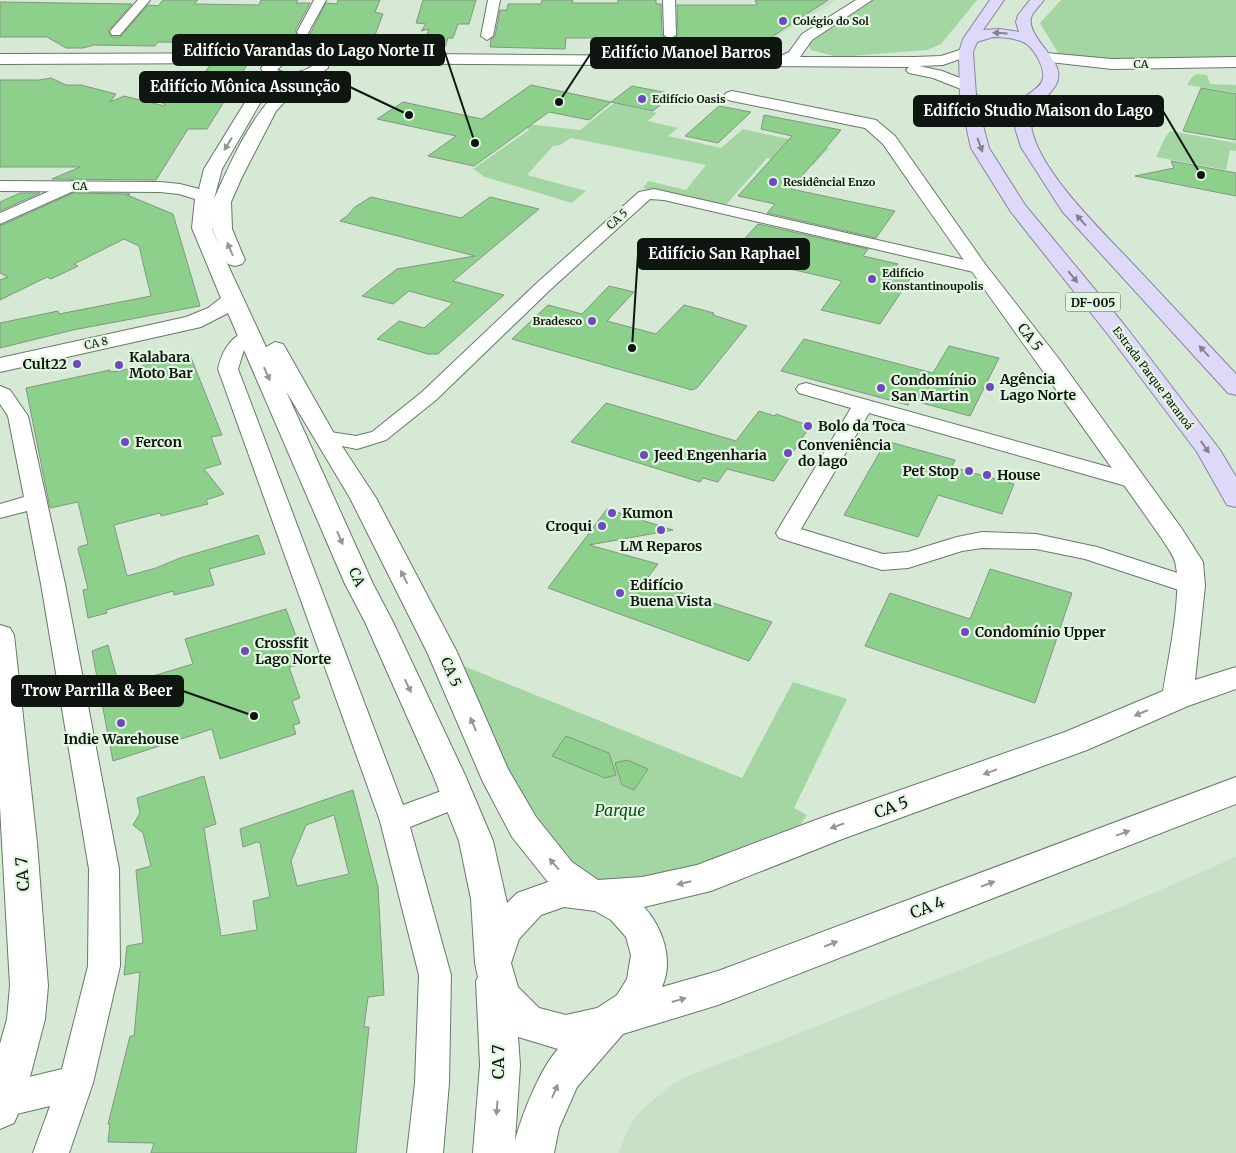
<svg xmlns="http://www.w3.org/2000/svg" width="1236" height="1153" font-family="Merriweather,serif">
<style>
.built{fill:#c7e0c6}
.green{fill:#a3d6a2}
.building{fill:#8cd08b;stroke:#849683;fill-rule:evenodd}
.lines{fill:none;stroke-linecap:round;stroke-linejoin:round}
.street-casing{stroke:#687967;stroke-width:2}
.secondary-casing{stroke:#687967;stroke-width:2}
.primary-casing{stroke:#8984a4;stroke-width:2}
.street{fill:#fff;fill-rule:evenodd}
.secondary{fill:#fff;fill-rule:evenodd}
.primary{fill:#dfd9f9;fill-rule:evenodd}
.oneway{fill:#818190}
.oneway2{fill:#939693}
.poi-dot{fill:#6d48c1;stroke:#e3f6e2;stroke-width:2}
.labels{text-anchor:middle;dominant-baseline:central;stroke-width:4.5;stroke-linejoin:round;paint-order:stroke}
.far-poi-label{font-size:11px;font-weight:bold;fill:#0f160f;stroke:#e3f6e2;text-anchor:start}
.far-street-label{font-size:11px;fill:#0f160f;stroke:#e3f6e2}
.shield{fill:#e3f6e2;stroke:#4f594e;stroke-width:1}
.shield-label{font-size:12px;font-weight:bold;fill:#0f160f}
.street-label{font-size:14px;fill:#0f160f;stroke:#e3f6e2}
.poi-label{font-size:14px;font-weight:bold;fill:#0f160f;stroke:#e3f6e2;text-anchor:start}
.near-street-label{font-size:16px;fill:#0f160f;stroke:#e3f6e2}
.near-park-label{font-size:16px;font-style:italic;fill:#0b5313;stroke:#e3f6e2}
.leader{fill:none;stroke:#0f160f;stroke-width:2}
.callout-dot{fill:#0f160f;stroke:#e3f6e2;stroke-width:2}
.callout{fill:#0f160f;stroke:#0f160f;stroke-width:2}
.callout-label{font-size:15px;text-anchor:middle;font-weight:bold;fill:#fff}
</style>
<rect width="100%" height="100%" fill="#d5e9d5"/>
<g class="built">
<path d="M760,0H836L768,42Z"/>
<path d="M1236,857V1153H619L624,1138L632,1122L644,1108L670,1086L684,1078L1121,907Z"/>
</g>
<g class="green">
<path d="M867,0H977L941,44L927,50L838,57L811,50L806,42Z"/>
<path d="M1061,0H1236V59L1142,64L1060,56L1040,23Z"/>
<path d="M1197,74L1207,75L1210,84L1236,85V93L1187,85L1192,77Z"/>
<path d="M614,103L657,113L648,121L678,128L668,136L721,148L743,129L829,148L813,165L767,158L724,207L643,188L648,181L686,190L706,165L571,138L560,145L553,146L527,175L586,191L572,203L485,177L473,169L529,130L526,124L580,130Z"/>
<path d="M1170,131L1236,143V151L1230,150L1226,170L1156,157L1165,138Z"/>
<path d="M461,665L742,778L793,682L847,699L794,808L807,815L795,832L663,882L592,886L555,853L496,764Z"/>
</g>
<g class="building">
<path d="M163,0H198L194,4L259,5L261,0H298L296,3H310L295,31L299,37L309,36L326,3L337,4L338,0H380L375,12L383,14L372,43H346L343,49L258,47L255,51H236L245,48H221L225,43L158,42L155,46L94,45L83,48H66L47,37H0V2L132,4L108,31L112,37H120L148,5L158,6Z"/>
<path d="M423,0H476L469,24H458L453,38H448L445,47L428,48L431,36H426L429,29L421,31L426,24L416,23Z"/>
<path d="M542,0H573L572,3H618V0H656V4H661L662,35L669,41L678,35L677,5H757L755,0H828L770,38L716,39L717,50H623L610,47V38H566L565,49L490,47L491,39L495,36L500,10H507L508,4H541Z"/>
<path d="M210,65H247L207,129H188L156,180L52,179L80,167H0V80H39L51,78L66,85H81L116,94L110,102L124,96L165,106L166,105L139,90L164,80L193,81L196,76L203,75Z"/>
<path d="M531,85L611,102L632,86L673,94L653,111L611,102L589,120L549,112L474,166L428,156L456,136L377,119L403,102L482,119Z"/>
<path d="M1201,88L1236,94V140L1183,131Z"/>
<path d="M719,106L751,112L718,143L685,136Z"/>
<path d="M764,115L841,130L791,189L895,211L876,238L767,213L775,204L738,196L792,136L761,129Z"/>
<path d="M1171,161L1236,173V196L1135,176L1174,168Z"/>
<path d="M20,193H40L0,211V202Z"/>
<path d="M73,193L130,194L127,195L173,214L200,306L73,330L0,348V323L58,311L59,314L151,296L139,246L124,239L74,264L78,266L51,279L47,277L0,300V280L8,277L0,273V226Z"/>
<path d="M371,197L461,218L490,197L539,209L453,281L504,295L438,354H428L377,339L399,321L424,328L453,303L409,291L393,304L362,296L397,269L475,256L340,221L347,216L355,207Z"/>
<path d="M758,224L868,249L863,256L898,264L892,273L911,277L880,324L821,310L842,281L730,255Z"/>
<path d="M609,286L634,292L607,321L656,334L684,305L714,313L713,315L747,326L697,388L692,390L512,339L548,305L582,314Z"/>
<path d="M804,339L933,373L949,346L999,358L970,416L911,400L908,405L781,371Z"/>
<path d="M190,355L222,435L211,437L221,464L204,469L224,494L206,500L208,504L161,516L160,513L114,525L127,576L156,568L180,558L258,535L265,554L209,569L214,585L174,595L173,591L106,610L107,613L88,618L83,590L88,589L78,549L79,547L88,544L78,502L50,508L26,388L110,370V372L119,371Z"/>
<path d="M606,403L736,441L759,411L775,416L776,414L810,426L774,481L727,469L718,482L703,478L700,482L571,442Z"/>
<path d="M886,441L955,460L952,467L1014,484L1002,514L938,495L918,537L844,515Z"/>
<path d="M607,509L673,530L589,545L658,564L645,581L772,622L749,661L548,588Z"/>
<path d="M990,569L1072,593L1035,703L865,646L890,593L970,619Z"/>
<path d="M286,609L306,664L289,667L300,698L292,701L300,723L293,725L296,734L220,759L212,729L113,761L92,651L108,645L119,686L193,664L185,639Z"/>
<path d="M566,736L609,753L616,775L605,778L552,756Z"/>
<path d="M627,760L648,769L634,790L622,785L615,763Z"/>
<path d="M204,776L216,824L204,828L221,936L257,930L253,901L270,897L260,843L257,842L243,847L240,829L353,790L378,887L384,995L368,997L364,1027H369L356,1153H151L154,1143L108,1142L110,1124H108L130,1036H134L140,972L124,975L127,946L143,943L136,870L151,866L143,833L133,825L140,813L137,798ZM334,815L349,874L297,886L291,861L306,825Z"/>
</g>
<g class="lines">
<g class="street-casing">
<g id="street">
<path d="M138,0H150L120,35H112L110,32L112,29Z"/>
<path d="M314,0H326L307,35H299L297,32Z"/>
<path d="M488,0H500L493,36L487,40L481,36Z"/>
<path d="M663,0H675L676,35L670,39L664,35Z"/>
<path d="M72,181L78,183L80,186L78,189L0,224V213Z"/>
<path d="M654,189L978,263L984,264L987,268L984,272L978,273L664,200L650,199L551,289L436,400L386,440L357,449L317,441L314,437L317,433L324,431L356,436L372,432L422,392L539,281L639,192Z"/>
<path d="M250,330L257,332L259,336L244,350L238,369L403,805L458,785L468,788L472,796L468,804L410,827L451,975L449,1083L443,1153H407L415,1083L419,975L380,821L218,369C222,351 231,335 250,330Z"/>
<path d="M806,383L1141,476L1144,481L1141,486L1133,488L869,413L801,529L883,554L908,552L957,537L982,532L1036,534L1097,547L1199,580L1203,586L1199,592L1191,594L1085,559L1036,549L982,548L962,551L908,568L882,570L779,538L776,533L851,408L799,393L796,389L799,385Z"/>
<path d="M0,386L10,390L28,416L65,584L119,869L120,966L93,1083L69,1153H33L50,1106L4,1117L0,1116V1084L62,1069L88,966L89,869L41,584L27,511L0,518V504L24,497L8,416L0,404Z"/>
</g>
</g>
<g class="secondary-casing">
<g id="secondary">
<path d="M856,0H872L812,40L800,57H915L941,56L966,48L971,49L973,52L971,55L943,65L919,66L942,71L973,83L975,86L973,89H961L933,78L909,73L906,70L909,67L327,63L328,68L289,97L276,111L242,177L231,202L232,229L245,260L242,264L235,266L228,264L226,261L266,347L275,342L283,344L286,349L336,437L376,498L457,652L508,769L536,817L572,862L598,880L642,877L697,865L821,818L1065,732L1163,691C1168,661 1183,590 1175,562C1173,554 1166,546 1162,539C1069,406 974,277 883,144L865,128L732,101L726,99L724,96L726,93L732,91L876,120L895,136L985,264L1059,359L1182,529L1203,562L1205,586L1195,680L1236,667V689L1188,706L1087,750L845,838L711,891L644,907C663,928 674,960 662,987L718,971L1236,777V804L718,1005L623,1034L577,1087L559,1128L554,1153H473L480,1065L476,981L478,977L475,963L471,899L459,841L433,775L365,622L345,584L228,313L201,327L0,372V358L186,317L208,308L221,298L192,228L195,199L179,194L160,192L0,191V181L160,182L180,184L199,189L204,169L263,73L261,68L266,63L0,64V54L308,53L779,57L789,52L802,34ZM293,63H302L312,66C302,73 288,75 277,70L282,65ZM274,79L288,82C253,110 232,159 214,199L222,169ZM213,216L212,229L220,248L212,228ZM286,391L350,498L427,652L483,782L512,837L548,882L517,893L507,903L493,841L465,775L393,622L373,584ZM564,907L595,911L611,920L626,937L631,955L627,979L617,995L597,1008L566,1015L539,1008L518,987L511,963L519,939L541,915ZM518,1037L558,1049C540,1069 522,1114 515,1141L520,1065Z"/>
<path d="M1046,53L1112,59L1236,57V67L1112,69L1041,61L1038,58L1041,55Z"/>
<path d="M0,625L10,628L14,635L37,843L48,986L45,1019L24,1100L14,1123L0,1129V1044L7,1019L10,986L0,807Z"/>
</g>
</g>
<g class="primary-casing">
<path id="primary" d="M990,0H1004L983,30L1000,29L1019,32L1016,22L1018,15L1030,0H1044C1040,5 1035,10 1032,15C1024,33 1055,54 1058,71C1063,94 1026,102 1032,131C1042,174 1102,231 1132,263C1167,300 1201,337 1236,374V395L1228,393L1062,211L1021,147L1015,128L1018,109L999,111L978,107L989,148L1025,205L1126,327L1220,450L1236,477V507L1227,505L1197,452L1110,337L1011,212L971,148L960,98L959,52L963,39ZM993,37C1003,37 1014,38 1023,42C1033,46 1045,67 1043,78C1042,84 1038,87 1034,90C1018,105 995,103 976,95L973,52L977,42Z"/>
</g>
<use href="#street" class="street"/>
<use href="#secondary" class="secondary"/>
<use href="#primary" class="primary"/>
</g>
<defs><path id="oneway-solid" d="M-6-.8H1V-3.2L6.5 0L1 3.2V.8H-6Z" transform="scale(1.25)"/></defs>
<g class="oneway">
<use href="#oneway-solid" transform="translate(1000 33) rotate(-177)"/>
<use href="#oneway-solid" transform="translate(980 145) rotate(70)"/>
<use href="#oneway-solid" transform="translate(1081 220) rotate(-132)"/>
<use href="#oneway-solid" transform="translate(1073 277) rotate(51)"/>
<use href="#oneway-solid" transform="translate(1204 351) rotate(-132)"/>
<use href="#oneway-solid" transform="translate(1205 447) rotate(55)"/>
</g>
<g class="oneway2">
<use href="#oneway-solid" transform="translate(228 144) rotate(122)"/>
<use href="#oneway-solid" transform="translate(230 249) rotate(-113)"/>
<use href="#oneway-solid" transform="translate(267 374) rotate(66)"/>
<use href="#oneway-solid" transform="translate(340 538) rotate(67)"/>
<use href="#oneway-solid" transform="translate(404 577) rotate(-117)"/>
<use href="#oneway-solid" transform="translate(408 686) rotate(65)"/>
<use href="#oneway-solid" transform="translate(1141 713) rotate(157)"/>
<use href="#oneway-solid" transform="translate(473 724) rotate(-113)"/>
<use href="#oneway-solid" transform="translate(990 772) rotate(160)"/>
<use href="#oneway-solid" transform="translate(837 826) rotate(160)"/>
<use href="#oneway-solid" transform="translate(1123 833) rotate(-20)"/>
<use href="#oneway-solid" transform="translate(554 864) rotate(-131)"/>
<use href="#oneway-solid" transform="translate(684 883) rotate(167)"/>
<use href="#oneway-solid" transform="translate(988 884) rotate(-21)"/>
<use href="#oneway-solid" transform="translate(831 944) rotate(-21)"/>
<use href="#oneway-solid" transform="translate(679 1000) rotate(-16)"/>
<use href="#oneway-solid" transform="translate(555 1091) rotate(-67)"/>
<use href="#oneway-solid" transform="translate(497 1108) rotate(94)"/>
</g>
<g class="poi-dot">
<circle cx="783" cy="21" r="5"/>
<circle cx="642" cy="99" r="5"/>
<circle cx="773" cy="182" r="5"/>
<circle cx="872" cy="279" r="5"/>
<circle cx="592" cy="321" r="5"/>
<circle cx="77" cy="364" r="5"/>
<circle cx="119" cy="365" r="5"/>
<circle cx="990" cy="387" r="5"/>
<circle cx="881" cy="388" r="5"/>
<circle cx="808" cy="426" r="5"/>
<circle cx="125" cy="442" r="5"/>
<circle cx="788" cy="453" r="5"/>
<circle cx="644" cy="455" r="5"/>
<circle cx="969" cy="471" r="5"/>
<circle cx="987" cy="475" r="5"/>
<circle cx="612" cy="513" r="5"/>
<circle cx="602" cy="526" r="5"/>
<circle cx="661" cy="530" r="5"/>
<circle cx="620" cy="593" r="5"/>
<circle cx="965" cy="632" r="5"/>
<circle cx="245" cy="651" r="5"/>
<circle cx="121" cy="723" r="5"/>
</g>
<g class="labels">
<g class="far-poi-label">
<text x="793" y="21">Colégio do Sol</text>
<text x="652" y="99">Edifício Oasis</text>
<text x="783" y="182">Residêncial Enzo</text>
<text x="882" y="273">Edifício<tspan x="882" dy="13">Konstantinoupolis</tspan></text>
<text x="582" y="321" text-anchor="end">Bradesco</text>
</g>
<g class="far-street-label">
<text x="1141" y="64">CA</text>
<text x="80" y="186">CA</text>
<text transform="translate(617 219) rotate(-43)">CA 5</text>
<text transform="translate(96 343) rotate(-13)">CA 8</text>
<text transform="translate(1153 378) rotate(53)">Estrada Parque Paranoá</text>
</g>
<rect class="shield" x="1065.5" y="292.5" width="55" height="19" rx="4"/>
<g class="shield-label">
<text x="1093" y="302">DF-005</text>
</g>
<g class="street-label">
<text transform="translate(1030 337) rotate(52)">CA 5</text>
<text transform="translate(357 577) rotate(66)">CA</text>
<text transform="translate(451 672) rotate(67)">CA 5</text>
</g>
<g class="poi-label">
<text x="129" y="357">Kalabara<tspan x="129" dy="16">Moto Bar</tspan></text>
<text x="67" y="364" text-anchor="end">Cult22</text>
<text x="1000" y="379">Agência<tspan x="1000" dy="16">Lago Norte</tspan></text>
<text x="891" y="380">Condomínio<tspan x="891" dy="16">San Martin</tspan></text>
<text x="818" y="426">Bolo da Toca</text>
<text x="135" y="442">Fercon</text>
<text x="798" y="445">Conveniência<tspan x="798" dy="16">do lago</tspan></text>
<text x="654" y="455">Jeed Engenharia</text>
<text x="959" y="471" text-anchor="end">Pet Stop</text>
<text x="997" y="475">House</text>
<text x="622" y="513">Kumon</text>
<text x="592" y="526" text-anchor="end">Croqui</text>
<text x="661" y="546" text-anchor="middle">LM Reparos</text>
<text x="630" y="585">Edifício<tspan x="630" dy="16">Buena Vista</tspan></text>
<text x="975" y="632">Condomínio Upper</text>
<text x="255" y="643">Crossfit<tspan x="255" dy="16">Lago Norte</tspan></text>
<text x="121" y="739" text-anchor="middle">Indie Warehouse</text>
</g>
<g class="near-street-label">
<text transform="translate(891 807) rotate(-20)">CA 5</text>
<text transform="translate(22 874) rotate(-94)">CA 7</text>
<text transform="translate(927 907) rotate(-21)">CA 4</text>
<text transform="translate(498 1062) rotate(-90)">CA 7</text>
</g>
<g class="near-park-label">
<text x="620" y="810">Parque</text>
</g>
</g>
<path class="leader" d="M475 143L444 50M559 102L591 53M409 115L350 87M1201 175L1163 111M632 348L638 254M254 716L183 691"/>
<g class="callout-dot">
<circle cx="475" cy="143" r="5"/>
<circle cx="559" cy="102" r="5"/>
<circle cx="409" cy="115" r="5"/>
<circle cx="1201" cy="175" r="5"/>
<circle cx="632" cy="348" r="5"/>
<circle cx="254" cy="716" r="5"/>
</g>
<g class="callout">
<rect x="173" y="35" width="271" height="30" rx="5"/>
<rect x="591" y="38" width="190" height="30" rx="5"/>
<rect x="140" y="72" width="210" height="30" rx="5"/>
<rect x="914" y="96" width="249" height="30" rx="5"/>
<rect x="638" y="239" width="171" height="30" rx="5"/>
<rect x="12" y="676" width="171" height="30" rx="5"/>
</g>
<g class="callout-label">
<text x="309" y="56">Edifício Varandas do Lago Norte II</text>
<text x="686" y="58">Edifício Manoel Barros</text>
<text x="245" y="92">Edifício Mônica Assunção</text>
<text x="1038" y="116">Edifício Studio Maison do Lago</text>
<text x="724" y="259">Edifício San Raphael</text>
<text x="97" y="696">Trow Parrilla &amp; Beer</text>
</g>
</svg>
